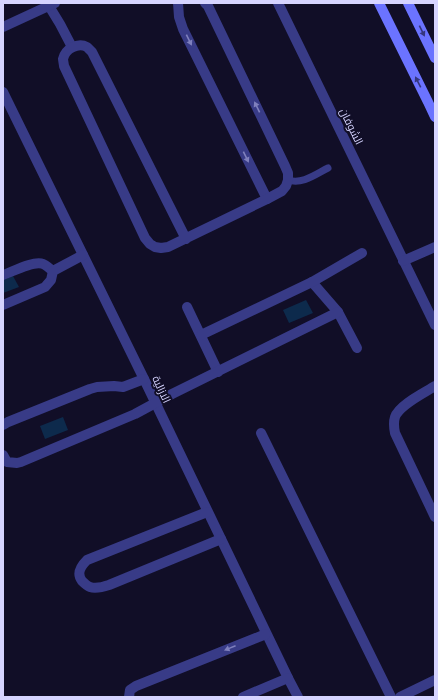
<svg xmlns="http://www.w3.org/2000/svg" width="438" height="700" font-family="Barlow,Cairo,sans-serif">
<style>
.water{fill:#0d2a4c}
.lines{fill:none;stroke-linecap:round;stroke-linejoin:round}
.lane{stroke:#383b87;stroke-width:7}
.street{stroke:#383b87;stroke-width:10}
.secondary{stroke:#6b73ff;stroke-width:10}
.oneway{fill:#35367d}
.oneway2{fill:#7f80bd}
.labels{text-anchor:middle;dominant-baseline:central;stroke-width:4;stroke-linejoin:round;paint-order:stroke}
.street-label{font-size:11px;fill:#d6d4ff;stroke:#110e27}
</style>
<rect width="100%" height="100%" fill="#110e27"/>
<g class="water">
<path d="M13,276L19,287L3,293V280Z"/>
<path d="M306,300L313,313L289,323L283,310Z"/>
<path d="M63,417L68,430L45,439L40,426Z"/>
</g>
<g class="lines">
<path class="lane" d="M288,180C302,185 316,174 328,168"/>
<g class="street">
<path d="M178,3L179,17L183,29L267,199"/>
<path d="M278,3L435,325"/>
<path d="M49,6L60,24L72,47"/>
<path d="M3,27L55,3"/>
<path d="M3,92L144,379L288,678L298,697"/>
<path d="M186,239L92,52C90,50 89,49 87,47C78,42 65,49 63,59C63,60 64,65 64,66L145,238L150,244L155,247L161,248L168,247L267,199L282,191L286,186L288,180V173L285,166L208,6L205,3"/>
<path d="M403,261L435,247"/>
<path d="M3,275C12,272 34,260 43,264C46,265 50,269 53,271"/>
<path d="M312,282L338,312L357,348"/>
<path d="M3,305L45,287L51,280L53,271L83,255"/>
<path d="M187,307L218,372"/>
<path d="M201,335L312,282L362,253"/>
<path d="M435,386C424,393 399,405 395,417C393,423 394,428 395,433L435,517"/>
<path d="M3,425L8,422L90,389L97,387L114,386L123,387L144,379"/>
<path d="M261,433L391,697"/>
<path d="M3,455L7,462L17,463L21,462L135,414L172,394L338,312"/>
<path d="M207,512L87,560C81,566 76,573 82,581C84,583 87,586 90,587C96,589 103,587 109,585L221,539"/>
<path d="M129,697L130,690L136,686L266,634"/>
<path d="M243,697L288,678"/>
<path d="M400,697L435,680"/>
</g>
<g class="secondary">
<path d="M379,3L428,102L435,117"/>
<path d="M408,3L435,58"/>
</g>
</g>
<defs><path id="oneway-solid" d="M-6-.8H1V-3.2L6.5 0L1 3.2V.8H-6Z"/></defs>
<g class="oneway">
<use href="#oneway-solid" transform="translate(422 31) rotate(64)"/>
<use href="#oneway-solid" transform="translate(418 82) rotate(-117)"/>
</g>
<g class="oneway2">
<use href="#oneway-solid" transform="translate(189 40) rotate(64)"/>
<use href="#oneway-solid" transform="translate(257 107) rotate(-116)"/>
<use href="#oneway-solid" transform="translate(246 157) rotate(64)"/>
<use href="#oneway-solid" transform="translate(230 648) rotate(158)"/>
</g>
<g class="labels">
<g class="street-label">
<text transform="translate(352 126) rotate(64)">الشوفان</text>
<text transform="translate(162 389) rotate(65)">الازالية</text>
</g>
</g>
<rect width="438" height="700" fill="none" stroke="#d6d4ff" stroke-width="8"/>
</svg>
